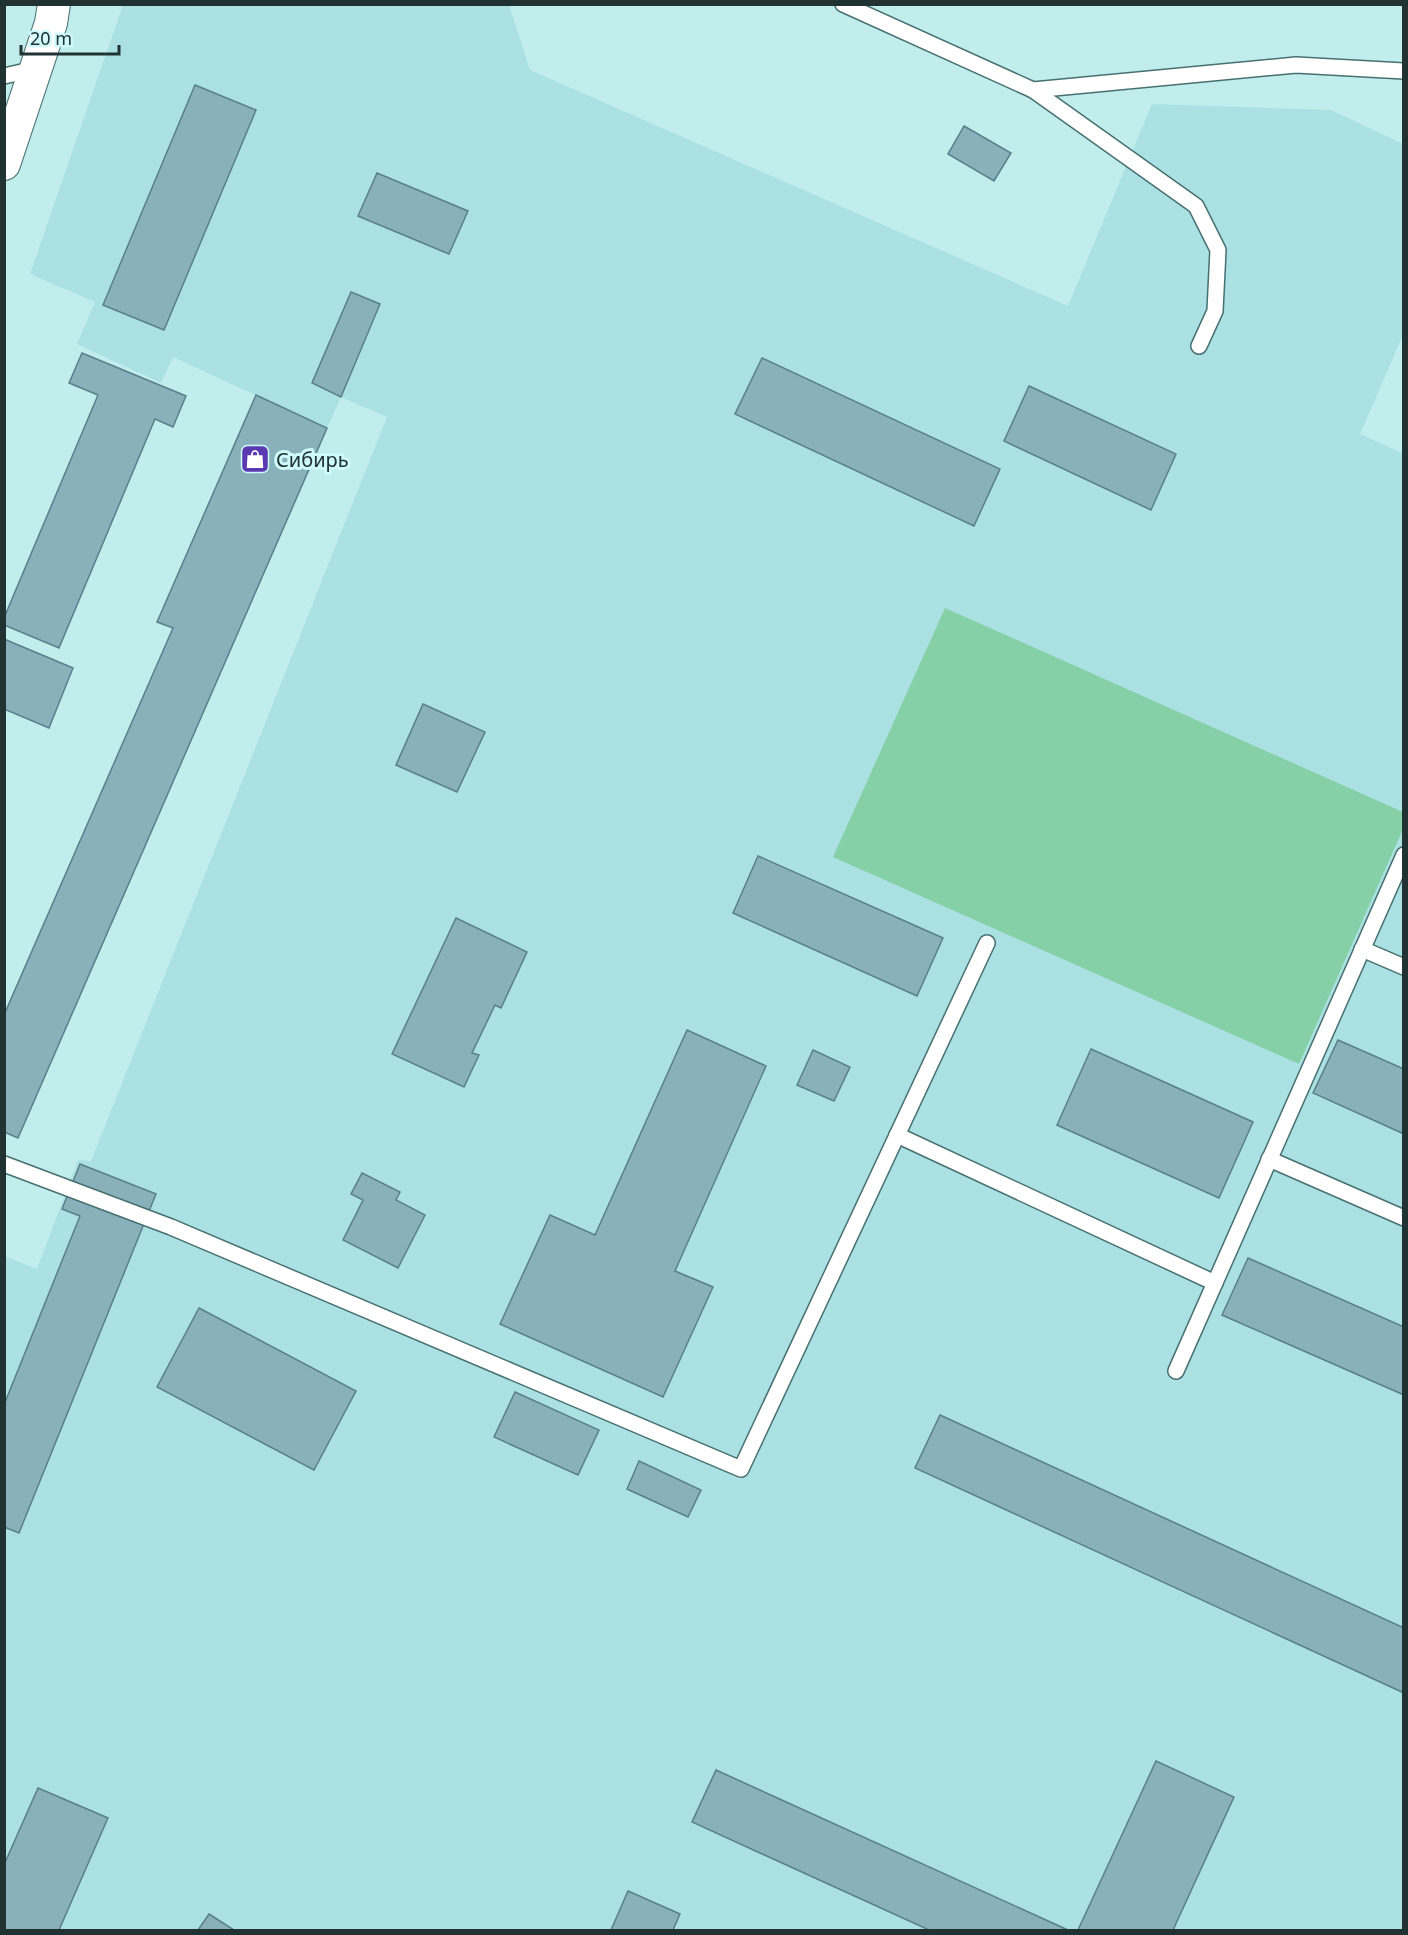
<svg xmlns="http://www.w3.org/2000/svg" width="1408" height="1935" font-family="'Noto Sans',sans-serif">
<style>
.built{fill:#abe1e2}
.green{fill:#86d0a8}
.building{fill:#88b1bb;stroke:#59808a;stroke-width:1.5}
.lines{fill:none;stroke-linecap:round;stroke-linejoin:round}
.service-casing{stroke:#477070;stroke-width:18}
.minor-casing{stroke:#477070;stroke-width:34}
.service{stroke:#fff;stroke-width:15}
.minor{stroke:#fff;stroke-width:32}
.labels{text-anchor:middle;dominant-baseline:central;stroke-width:6;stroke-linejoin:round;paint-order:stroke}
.poi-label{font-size:20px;fill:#213232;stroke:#cefafb;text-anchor:start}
</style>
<rect width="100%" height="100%" fill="#c1eded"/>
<path class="built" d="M123,5H509L530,70L1068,306L1152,104L1331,110L1403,144V335L1360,434L1404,454L1403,1930H5L4,1256L37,1269L78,1160L91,1161L387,417L341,397L327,428L173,357L161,383L77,344L95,302L30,274Z"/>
<path class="green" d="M945,608L1403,812V829L1299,1064L833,857Z"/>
<g class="building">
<path d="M195,85L256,110L164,330L103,305Z"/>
<path d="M964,126L1011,153L994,181L948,154Z"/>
<path d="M377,173L468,211L449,254L358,216Z"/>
<path d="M351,292L380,304L341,397L312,383Z"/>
<path d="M82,353L186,396L173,427L155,419L59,648L4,625V618L98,395L69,383Z"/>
<path d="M762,358L1000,469L974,526L735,414Z"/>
<path d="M1029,386L1176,454L1151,510L1004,441Z"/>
<path d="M256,395L327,428L18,1138L4,1132V1015L173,628L157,622Z"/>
<path d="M4,639L73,668L49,728L4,709Z"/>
<path d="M423,704L485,732L457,792L396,765Z"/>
<path d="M758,856L943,938L917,996L733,913Z"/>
<path d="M456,918L527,952L501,1008L495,1005L472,1053L479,1055L464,1087L392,1054Z"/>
<path d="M687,1030L766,1066L675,1271L713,1287L663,1397L500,1324L550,1215L595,1235Z"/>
<path d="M1338,1040L1404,1069V1134L1313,1093Z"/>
<path d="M1091,1049L1253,1122L1219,1198L1057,1125Z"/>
<path d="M813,1050L850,1067L834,1101L797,1085Z"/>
<path d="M80,1164L156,1194L19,1533L4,1527V1405L80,1216L62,1209Z"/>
<path d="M362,1173L400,1192L396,1200L425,1215L398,1268L343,1240L363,1200L351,1194Z"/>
<path d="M1248,1258L1404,1327V1395L1222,1315Z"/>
<path d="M199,1308L356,1391L314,1470L157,1387Z"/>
<path d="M515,1392L599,1430L578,1475L494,1437Z"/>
<path d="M940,1415L1404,1628V1693L915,1468Z"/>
<path d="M639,1461L701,1490L688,1517L627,1489Z"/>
<path d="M1156,1761L1234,1797L1173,1930H1078Z"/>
<path d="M716,1770L773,1796L1068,1930H929L692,1822Z"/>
<path d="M38,1788L108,1818L59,1930H4V1865Z"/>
<path d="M628,1891L680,1914L673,1930H611Z"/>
<path d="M209,1914L234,1930H198Z"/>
</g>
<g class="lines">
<g class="service-casing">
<g id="service">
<path d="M843,4L1033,90L1196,206L1218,250L1215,311L1199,346"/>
<path d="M4,76L35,69"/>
<path d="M1033,90L1296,65L1404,71"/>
<path d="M1362,949L1404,967"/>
<path d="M897,1135L1215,1283"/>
<path d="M1269,1159L1404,1218"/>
<path d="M4,1164L171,1227L741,1469L987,943"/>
<path d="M1176,1371L1404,855"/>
</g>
</g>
<g class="minor-casing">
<path id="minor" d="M4,164L51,23L54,4"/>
</g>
<use href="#service" class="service"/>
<use href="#minor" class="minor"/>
</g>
<defs>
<g id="shop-square" transform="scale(1.5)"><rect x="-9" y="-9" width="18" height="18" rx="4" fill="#5a39b1" stroke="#cefafb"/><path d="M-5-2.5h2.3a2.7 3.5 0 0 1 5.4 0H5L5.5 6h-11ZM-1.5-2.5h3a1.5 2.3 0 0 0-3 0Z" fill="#fff"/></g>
</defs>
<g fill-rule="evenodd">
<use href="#shop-square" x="255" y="459"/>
</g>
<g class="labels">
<g class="poi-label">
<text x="276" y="459">Сибирь</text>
</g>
</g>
<rect width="1408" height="1935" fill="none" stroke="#213232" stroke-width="12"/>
<path d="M21 45v9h98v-9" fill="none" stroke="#213232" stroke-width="3"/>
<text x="30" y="45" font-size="18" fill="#213232" stroke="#cefafb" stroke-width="4.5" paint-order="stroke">20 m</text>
</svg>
